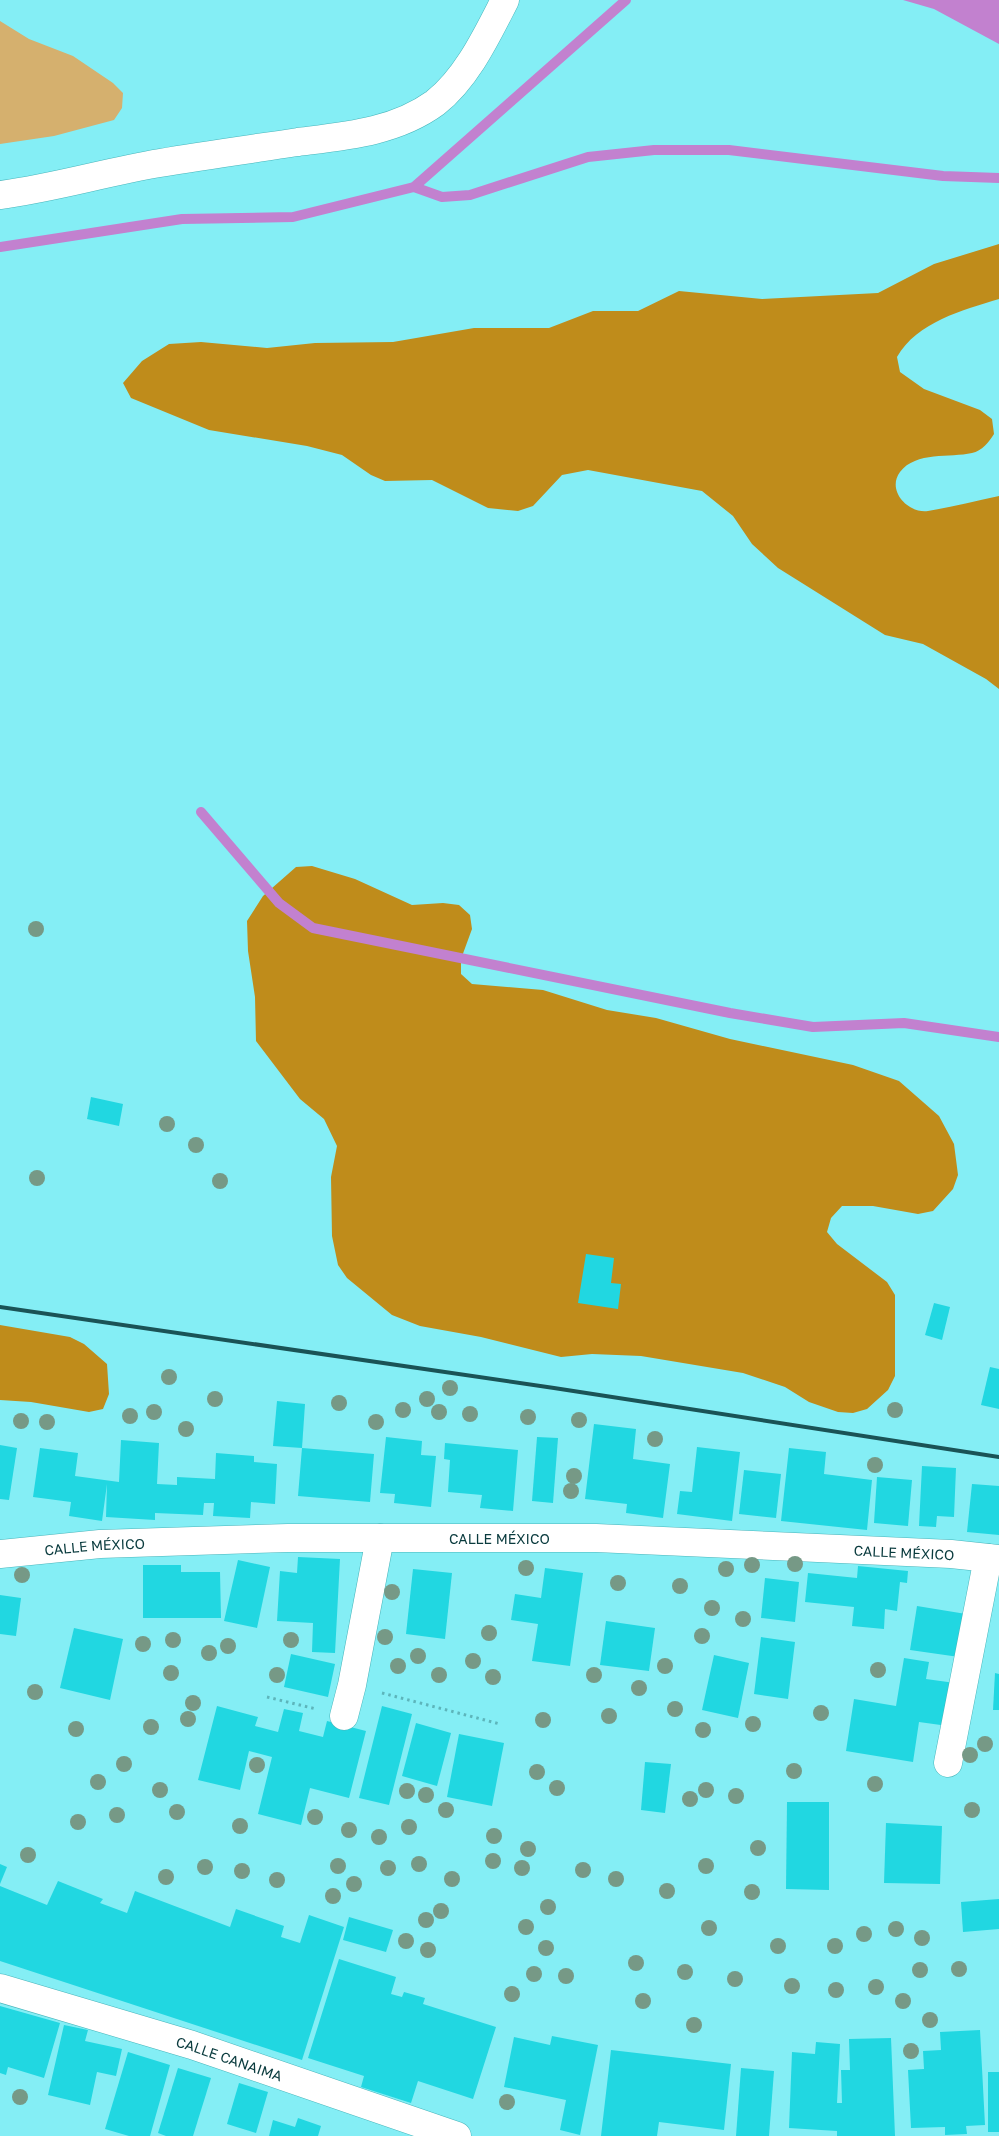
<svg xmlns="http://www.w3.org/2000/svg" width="999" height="2136" font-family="'Golos Text',sans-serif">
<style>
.green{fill:#d5b06e}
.forest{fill:#bf8c1b}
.water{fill:#c281cf}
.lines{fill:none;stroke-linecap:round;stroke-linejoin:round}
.stream{stroke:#c281cf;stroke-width:10}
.building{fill:#21d7e1}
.minor-casing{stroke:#48b5bb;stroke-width:29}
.path{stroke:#5db5bb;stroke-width:3;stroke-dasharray:2.5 4;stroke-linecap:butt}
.minor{stroke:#fff;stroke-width:28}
.rail{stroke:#1a5356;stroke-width:4}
.tree{fill:#769986}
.labels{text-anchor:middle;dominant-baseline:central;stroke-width:4.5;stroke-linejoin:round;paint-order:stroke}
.street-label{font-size:14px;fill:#0a3b3e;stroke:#f4fdfe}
</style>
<rect width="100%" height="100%" fill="#84eef5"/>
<path class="green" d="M0,21L29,39L73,56L113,83L123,93L122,108L114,120L54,136L0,144Z"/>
<g class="forest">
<path d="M999,244V299C963,310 917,322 897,357L900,372L924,389L980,410L992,419L994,434C989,442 982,451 972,453C950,458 916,451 900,472C886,491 909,514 928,511C952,507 976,501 999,496V689L986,679L923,644L885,635L778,568L752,544L733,516L702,491L588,470L562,475L533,506L518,511L488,508L432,480L385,481L371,475L342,455L307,446L209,430L131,398L123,383L142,361L169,344L201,342L267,348L315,343L393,342L474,328H549L593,311H638L679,291L762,299L878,293L934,264Z"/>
<path d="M312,866L355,879L412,905L443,903L459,905L470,915L472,929L461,959V974L472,984L543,990L607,1010L656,1018L730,1039L853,1065L899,1081L939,1116L954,1144L958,1175L953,1189L933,1211L918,1214L873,1206H842L831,1218L827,1232L837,1244L887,1282L895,1295V1376L888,1390L867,1409L853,1413L838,1412L809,1402L785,1387L743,1373L641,1356L592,1354L561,1357L481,1337L420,1326L392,1315L347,1278L338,1265L332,1236L331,1177L337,1146L324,1119L300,1099L256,1041L255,997L248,951L247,921L263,896L296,867Z"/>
<path d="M0,1325L70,1337L84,1344L107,1364L109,1394L103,1409L89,1412L31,1402L0,1400Z"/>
</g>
<path class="water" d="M903,0H999V44L934,9Z"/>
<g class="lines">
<g class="stream">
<path d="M414,187L442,197L470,195L588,157L654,150H729L943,176L999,178"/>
<path d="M0,247L182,219L293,217L414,187L626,0"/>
<path d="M201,812L279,903L313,928L730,1013L813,1027L904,1023L999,1037"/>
</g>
</g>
<g class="building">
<path d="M91,1097L123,1104L119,1126L87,1119Z"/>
<path d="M586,1254L614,1258L611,1283L621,1284L618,1309L578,1303Z"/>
<path d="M934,1303L950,1307L942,1340L925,1335Z"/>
<path d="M990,1367L999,1369V1409L981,1405Z"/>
<path d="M277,1401L305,1404L302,1448L273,1446Z"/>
<path d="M594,1424L636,1429L633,1459L670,1464L663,1518L626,1513L627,1504L585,1499Z"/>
<path d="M386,1437L422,1441L421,1455L436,1456L431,1507L394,1503L395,1494L380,1493Z"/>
<path d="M537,1437L558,1438L553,1503L532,1501Z"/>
<path d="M121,1440L159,1443L157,1484L177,1485V1477L215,1479L216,1453L254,1456V1462L277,1464L275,1504L251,1502L250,1518L213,1516L214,1503H204L203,1515L155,1513V1520L106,1517L107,1484L102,1521L69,1516L71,1502L33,1497L40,1448L78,1453L75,1476L119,1482Z"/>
<path d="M445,1443L518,1450L513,1511L480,1508L482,1495L448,1492L450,1460L444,1459Z"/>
<path d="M0,1445L17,1448L9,1500L0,1499Z"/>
<path d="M697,1447L740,1452L732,1521L677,1514L680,1491L692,1492Z"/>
<path d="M302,1448L374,1454L370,1502L298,1496Z"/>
<path d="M789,1448L826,1452L824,1474L872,1480L867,1530L781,1521Z"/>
<path d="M922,1466L956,1468L954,1517L937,1516L936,1527L919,1526Z"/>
<path d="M744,1470L781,1474L776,1518L739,1514Z"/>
<path d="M877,1477L912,1480L908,1526L874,1523Z"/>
<path d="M972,1484L999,1486V1535L967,1532Z"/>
<path d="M298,1557L340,1559L335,1653L312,1652L313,1623L277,1621L280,1571L297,1573Z"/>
<path d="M238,1560L270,1567L257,1628L224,1621Z"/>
<path d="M143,1565H181V1572H220L221,1618H143Z"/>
<path d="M858,1566L908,1571L907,1583L900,1582L897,1611L885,1609L884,1629L852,1626L854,1607L805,1602L808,1573L857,1578Z"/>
<path d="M545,1568L583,1573L570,1666L532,1661L538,1624L511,1620L515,1594L541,1598Z"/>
<path d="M413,1569L452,1573L445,1639L406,1634Z"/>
<path d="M765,1578L799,1582L795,1622L761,1618Z"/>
<path d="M0,1595L21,1598L16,1636L0,1634Z"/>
<path d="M917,1606L966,1614L959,1657L910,1650Z"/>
<path d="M606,1621L655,1628L649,1671L600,1665Z"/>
<path d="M74,1628L123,1639L110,1700L60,1688Z"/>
<path d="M761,1637L795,1642L788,1699L754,1694Z"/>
<path d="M291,1654L335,1664L328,1697L284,1687Z"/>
<path d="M714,1655L749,1663L738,1718L702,1710Z"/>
<path d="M904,1658L929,1662L926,1679L955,1683L948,1726L919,1722L913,1762L846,1751L854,1699L896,1706Z"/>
<path d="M995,1673L999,1674V1710H993Z"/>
<path d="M217,1706L258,1717L255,1726L278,1732L284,1709L303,1713L299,1731L323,1737L327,1721L366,1731L349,1798L310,1788L301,1825L258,1814L272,1757L249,1751L240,1790L198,1780Z"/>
<path d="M382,1706L412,1714L389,1805L359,1798Z"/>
<path d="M416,1723L451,1733L437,1786L402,1776Z"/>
<path d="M459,1734L504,1743L492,1806L447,1797Z"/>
<path d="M645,1762L671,1764L665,1813L641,1810Z"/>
<path d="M787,1802H829V1890L786,1889Z"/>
<path d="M886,1823L942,1826L940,1884L884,1883Z"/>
<path d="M0,1864L7,1867L0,1884Z"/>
<path d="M58,1881L103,1899L100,1903L127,1913L135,1891L230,1927L236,1909L284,1926L281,1937L300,1943L309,1915L344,1927L302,2060L0,1961V1886L47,1905Z"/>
<path d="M999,1899V1929L963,1932L961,1902Z"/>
<path d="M349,1917L393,1930L386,1952L343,1940Z"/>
<path d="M339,1959L396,1977L391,1994L402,1997L404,1992L425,1998L423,2004L496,2027L473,2099L418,2081L411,2103L361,2087L364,2076L308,2058Z"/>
<path d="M0,2006L60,2023L44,2078L8,2067L6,2075L0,2073Z"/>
<path d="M64,2025L88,2030L85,2041L122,2049L116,2076L97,2072L90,2105L48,2095Z"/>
<path d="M980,2030L985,2125L966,2126L967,2134L945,2135V2127L911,2128L908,2070L924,2069L923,2051L941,2050L940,2032Z"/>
<path d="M552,2036L598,2045L580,2135L560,2130L566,2100L504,2087L514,2037L550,2045Z"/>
<path d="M891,2038L895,2136H837V2131L789,2128L792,2052L815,2054L816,2042L840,2044L837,2103H842L841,2070H850L849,2039Z"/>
<path d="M611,2050L731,2064L724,2130L659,2122L657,2136H601Z"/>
<path d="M128,2052L170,2065L150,2136H129L105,2129Z"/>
<path d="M178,2068L211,2078L193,2136H166L158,2133Z"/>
<path d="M741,2068L774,2071L769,2136H736Z"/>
<rect x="988" y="2072" width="11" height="60"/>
<path d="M239,2083L268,2092L256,2133L227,2124Z"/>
<path d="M298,2118L321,2126L318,2136H269L273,2120L295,2127Z"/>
</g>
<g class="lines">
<g class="minor-casing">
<g id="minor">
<path d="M0,195C54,188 106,172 160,163C206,155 252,149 298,142C346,136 395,132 435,103C467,78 487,35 505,0"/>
<path id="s1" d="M0,1554L100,1544L288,1538H596L951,1554L999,1559"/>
<path d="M344,1716L352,1685L380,1538"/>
<path d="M948,1763L988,1558"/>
<path id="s2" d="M0,1988L192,2045L457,2136"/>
</g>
</g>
<g class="path">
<path d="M382,1693L500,1724"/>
<path d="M267,1697L316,1709"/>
</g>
<use href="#minor" class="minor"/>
<path class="rail" d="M0,1307L554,1388L999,1457"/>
</g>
<g class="tree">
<circle cx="36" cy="929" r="8"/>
<circle cx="167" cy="1124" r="8"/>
<circle cx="196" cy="1145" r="8"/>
<circle cx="37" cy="1178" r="8"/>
<circle cx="220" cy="1181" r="8"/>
<circle cx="169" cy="1377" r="8"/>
<circle cx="450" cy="1388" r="8"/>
<circle cx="215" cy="1399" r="8"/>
<circle cx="427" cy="1399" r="8"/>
<circle cx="339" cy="1403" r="8"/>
<circle cx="403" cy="1410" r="8"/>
<circle cx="895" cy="1410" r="8"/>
<circle cx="154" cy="1412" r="8"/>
<circle cx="439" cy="1412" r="8"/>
<circle cx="470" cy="1414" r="8"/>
<circle cx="130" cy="1416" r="8"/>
<circle cx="528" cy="1417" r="8"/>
<circle cx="579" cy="1420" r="8"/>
<circle cx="21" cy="1421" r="8"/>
<circle cx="47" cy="1422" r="8"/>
<circle cx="376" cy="1422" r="8"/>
<circle cx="186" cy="1429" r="8"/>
<circle cx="655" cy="1439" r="8"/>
<circle cx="875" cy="1465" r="8"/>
<circle cx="574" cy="1476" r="8"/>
<circle cx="571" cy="1491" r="8"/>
<circle cx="795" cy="1564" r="8"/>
<circle cx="752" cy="1565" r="8"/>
<circle cx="526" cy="1568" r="8"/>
<circle cx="726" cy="1569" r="8"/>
<circle cx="22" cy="1575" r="8"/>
<circle cx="618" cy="1583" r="8"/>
<circle cx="680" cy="1586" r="8"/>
<circle cx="392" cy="1592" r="8"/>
<circle cx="712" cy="1608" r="8"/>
<circle cx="743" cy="1619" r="8"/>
<circle cx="489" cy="1633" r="8"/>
<circle cx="702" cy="1636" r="8"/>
<circle cx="385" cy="1637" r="8"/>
<circle cx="173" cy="1640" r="8"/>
<circle cx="291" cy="1640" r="8"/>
<circle cx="143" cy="1644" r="8"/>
<circle cx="228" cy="1646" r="8"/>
<circle cx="209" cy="1653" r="8"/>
<circle cx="418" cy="1656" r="8"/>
<circle cx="473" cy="1661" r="8"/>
<circle cx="398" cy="1666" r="8"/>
<circle cx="665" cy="1666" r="8"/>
<circle cx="878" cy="1670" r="8"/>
<circle cx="171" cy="1673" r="8"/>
<circle cx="277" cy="1675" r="8"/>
<circle cx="439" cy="1675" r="8"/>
<circle cx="594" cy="1675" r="8"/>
<circle cx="493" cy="1677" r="8"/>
<circle cx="639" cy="1688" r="8"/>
<circle cx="35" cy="1692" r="8"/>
<circle cx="193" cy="1703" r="8"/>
<circle cx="675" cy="1709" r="8"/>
<circle cx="821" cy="1713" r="8"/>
<circle cx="609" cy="1716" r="8"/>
<circle cx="188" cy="1719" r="8"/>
<circle cx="543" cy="1720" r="8"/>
<circle cx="753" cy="1724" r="8"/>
<circle cx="151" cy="1727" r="8"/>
<circle cx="76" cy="1729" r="8"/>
<circle cx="703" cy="1730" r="8"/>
<circle cx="985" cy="1744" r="8"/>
<circle cx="970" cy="1755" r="8"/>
<circle cx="124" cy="1764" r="8"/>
<circle cx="257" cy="1765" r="8"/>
<circle cx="794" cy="1771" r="8"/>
<circle cx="537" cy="1772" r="8"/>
<circle cx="98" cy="1782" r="8"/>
<circle cx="875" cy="1784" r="8"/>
<circle cx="557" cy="1788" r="8"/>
<circle cx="160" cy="1790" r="8"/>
<circle cx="706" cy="1790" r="8"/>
<circle cx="407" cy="1791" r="8"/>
<circle cx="426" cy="1795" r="8"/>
<circle cx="736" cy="1796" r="8"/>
<circle cx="690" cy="1799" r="8"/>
<circle cx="446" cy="1810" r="8"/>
<circle cx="972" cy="1810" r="8"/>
<circle cx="177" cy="1812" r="8"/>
<circle cx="117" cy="1815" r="8"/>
<circle cx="315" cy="1817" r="8"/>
<circle cx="78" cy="1822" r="8"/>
<circle cx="240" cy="1826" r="8"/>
<circle cx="409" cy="1827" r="8"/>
<circle cx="349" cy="1830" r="8"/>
<circle cx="494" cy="1836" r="8"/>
<circle cx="379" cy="1837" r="8"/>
<circle cx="758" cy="1848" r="8"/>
<circle cx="528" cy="1849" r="8"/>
<circle cx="28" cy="1855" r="8"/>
<circle cx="493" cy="1861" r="8"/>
<circle cx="419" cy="1864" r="8"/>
<circle cx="338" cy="1866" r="8"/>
<circle cx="706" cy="1866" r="8"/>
<circle cx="205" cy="1867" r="8"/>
<circle cx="388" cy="1868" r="8"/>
<circle cx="522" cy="1868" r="8"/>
<circle cx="583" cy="1870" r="8"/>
<circle cx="242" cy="1871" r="8"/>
<circle cx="166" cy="1877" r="8"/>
<circle cx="452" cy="1879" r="8"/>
<circle cx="616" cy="1879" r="8"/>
<circle cx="277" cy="1880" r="8"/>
<circle cx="354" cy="1884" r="8"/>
<circle cx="667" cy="1891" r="8"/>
<circle cx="752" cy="1892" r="8"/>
<circle cx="333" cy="1896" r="8"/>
<circle cx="548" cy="1907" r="8"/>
<circle cx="441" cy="1911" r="8"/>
<circle cx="426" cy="1920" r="8"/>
<circle cx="526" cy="1927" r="8"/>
<circle cx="709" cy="1928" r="8"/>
<circle cx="896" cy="1929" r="8"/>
<circle cx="864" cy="1934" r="8"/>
<circle cx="922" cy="1938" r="8"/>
<circle cx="406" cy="1941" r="8"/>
<circle cx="778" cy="1946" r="8"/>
<circle cx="835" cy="1946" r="8"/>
<circle cx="546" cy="1948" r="8"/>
<circle cx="428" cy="1950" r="8"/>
<circle cx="636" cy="1963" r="8"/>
<circle cx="959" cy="1969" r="8"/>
<circle cx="920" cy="1970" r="8"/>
<circle cx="685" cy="1972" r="8"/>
<circle cx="534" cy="1974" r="8"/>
<circle cx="566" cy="1976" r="8"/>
<circle cx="735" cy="1979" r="8"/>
<circle cx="792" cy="1986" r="8"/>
<circle cx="876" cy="1987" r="8"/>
<circle cx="836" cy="1990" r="8"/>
<circle cx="512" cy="1994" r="8"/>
<circle cx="643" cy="2001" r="8"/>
<circle cx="903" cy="2001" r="8"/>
<circle cx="930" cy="2020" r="8"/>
<circle cx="694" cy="2025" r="8"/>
<circle cx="911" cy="2051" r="8"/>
<circle cx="20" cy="2097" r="8"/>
<circle cx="507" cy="2102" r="8"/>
</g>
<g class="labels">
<g class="street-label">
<text stroke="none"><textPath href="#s1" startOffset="500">CALLE MÉXICO</textPath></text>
<text stroke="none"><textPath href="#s1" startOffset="95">CALLE MÉXICO</textPath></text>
<text stroke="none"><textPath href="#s1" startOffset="905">CALLE MÉXICO</textPath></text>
<text stroke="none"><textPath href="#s2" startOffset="240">CALLE CANAIMA</textPath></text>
</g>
</g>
</svg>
